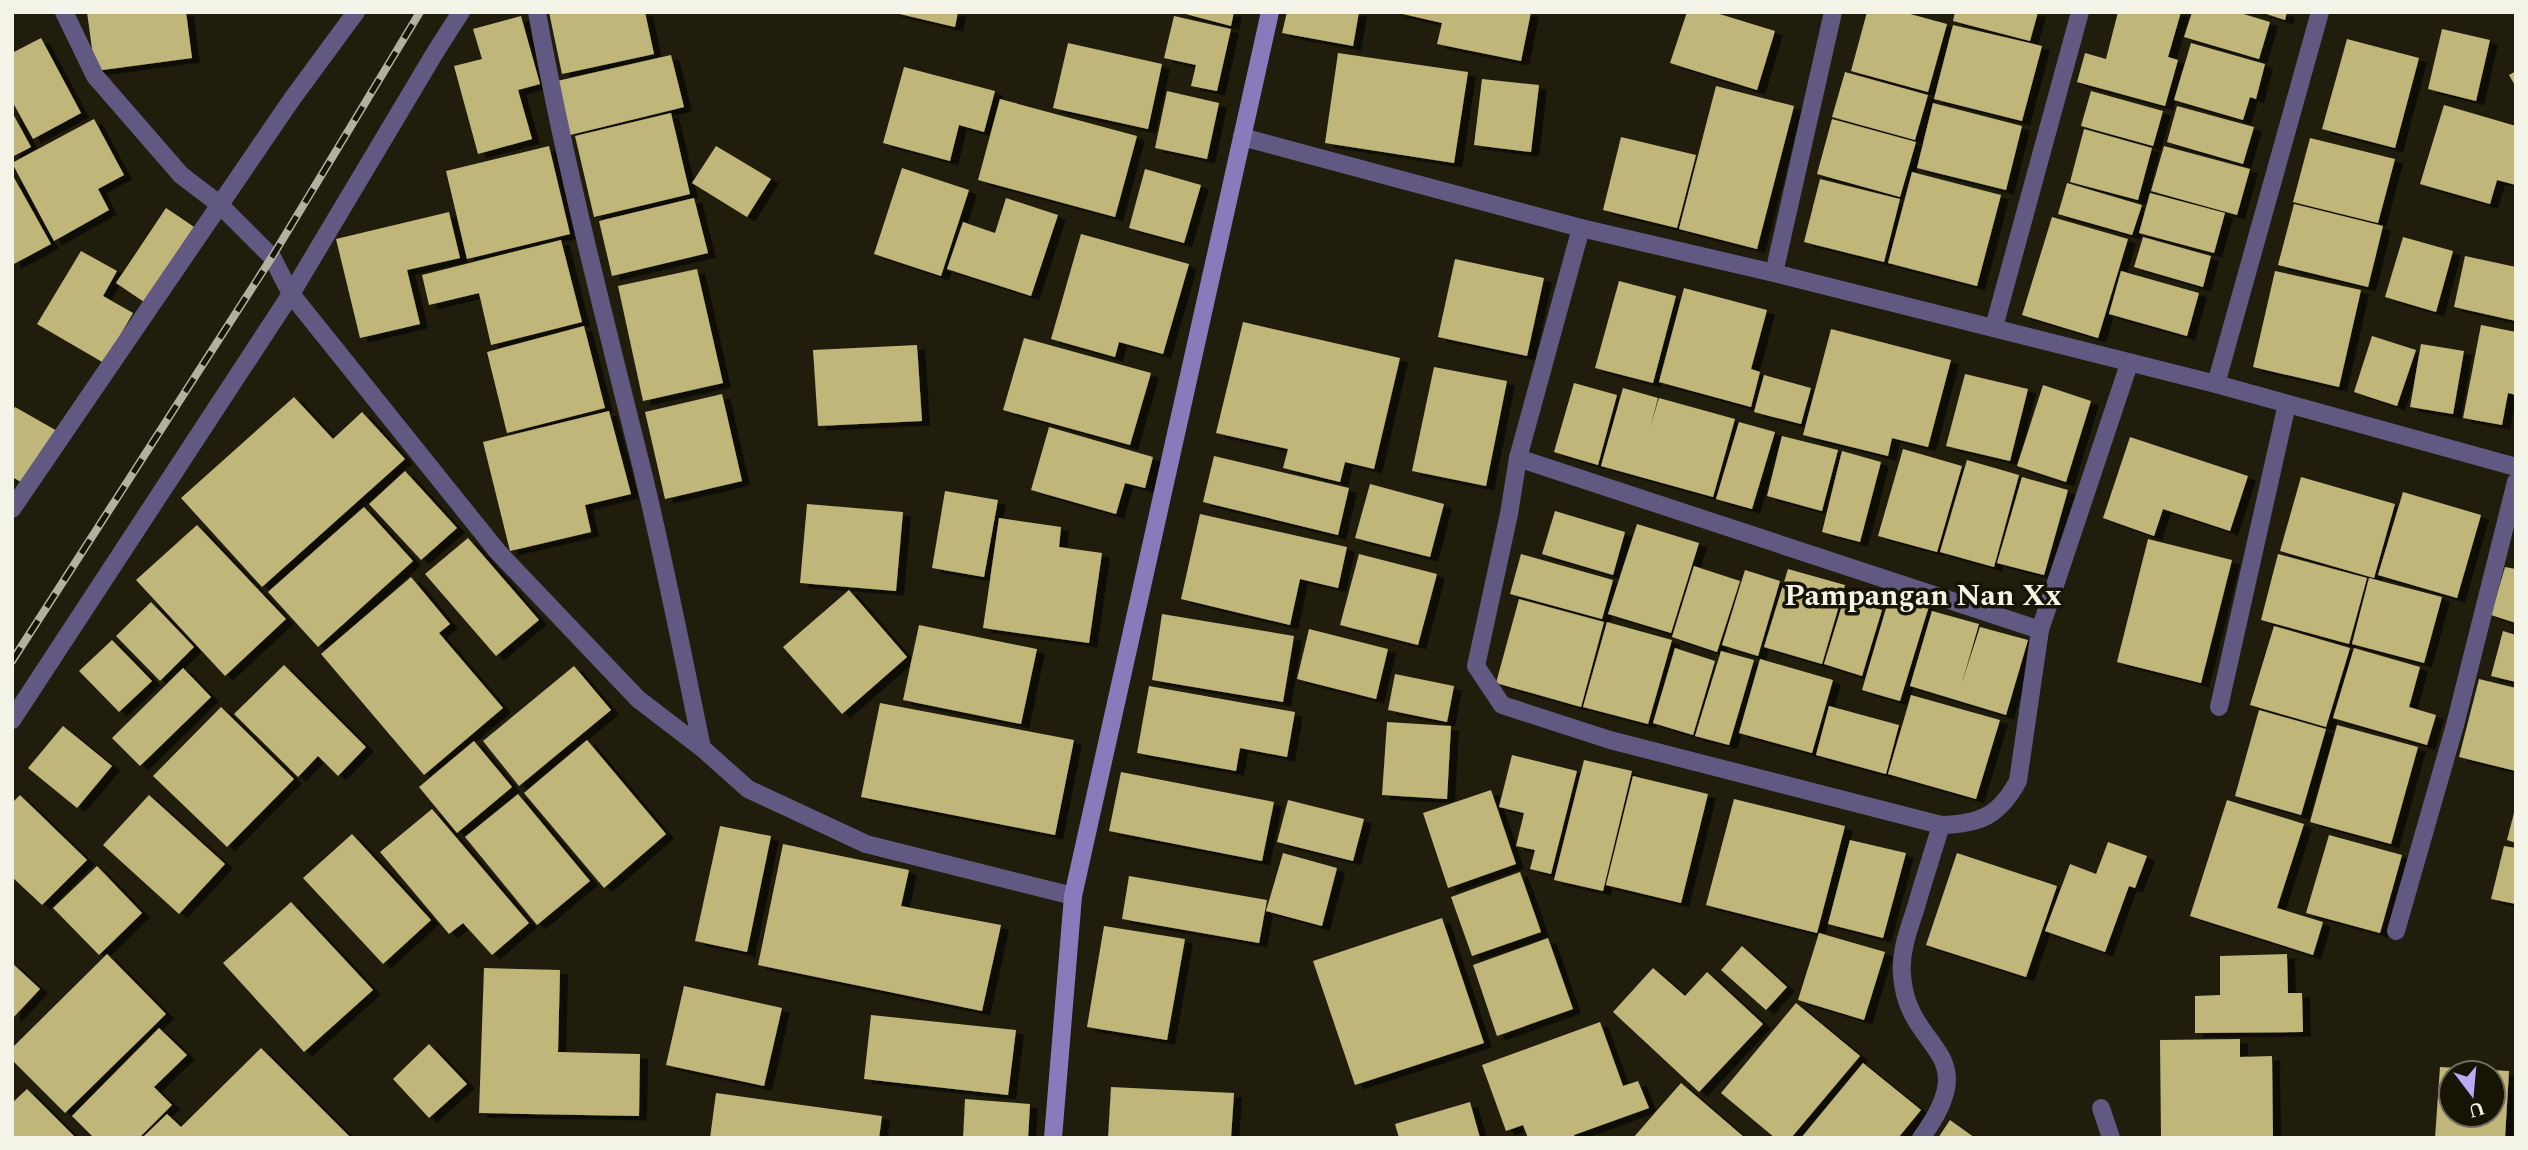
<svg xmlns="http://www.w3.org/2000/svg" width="2528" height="1150" font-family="Spectral,serif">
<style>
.building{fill:#c0b679;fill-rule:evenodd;filter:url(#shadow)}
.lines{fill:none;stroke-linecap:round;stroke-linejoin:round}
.minor{stroke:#615981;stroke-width:18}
.secondary{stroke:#897bbb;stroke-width:18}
.rail-casing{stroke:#b1b0a3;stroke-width:8}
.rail{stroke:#171405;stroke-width:5;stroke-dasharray:16;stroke-linecap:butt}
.labels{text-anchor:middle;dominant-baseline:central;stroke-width:7;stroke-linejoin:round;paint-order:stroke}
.quarter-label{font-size:30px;font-weight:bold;fill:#f4f3e8;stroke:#171405}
</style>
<defs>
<filter id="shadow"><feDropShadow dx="8" dy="4.5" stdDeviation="0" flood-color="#0009"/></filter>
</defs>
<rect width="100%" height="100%" fill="#201d0d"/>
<g class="building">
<path d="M87,12H186L192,58L95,71Z"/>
<path d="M549,12H645L654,54L562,74Z"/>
<path d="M891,12H958L955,27Z"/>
<path d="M1178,12H1234L1231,26Z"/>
<path d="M1287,12H1359L1353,46L1282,33Z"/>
<path d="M1394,12H1531L1521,61L1437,44L1442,23Z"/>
<path d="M1687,12H1713L1775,31L1757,90L1670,63Z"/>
<path d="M1867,12H1903L1947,24L1928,92L1851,71Z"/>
<path d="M1955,12H2038L2030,41L1953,21Z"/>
<path d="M2118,12H2181L2168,57L2178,60L2165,106L2077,82L2085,53L2106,59Z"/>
<path d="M2192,12H2237L2270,22L2259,59L2184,37Z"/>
<path d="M2260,12H2287L2285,20Z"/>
<path d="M521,16L540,84L518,90L532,139L478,154L454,66L482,59L473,29Z"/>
<path d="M1174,16L1231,29L1217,91L1191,86L1196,65L1164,58Z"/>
<path d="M1953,25L2042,46L2022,121L1934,99Z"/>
<path d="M2442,29L2490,40L2476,101L2428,89Z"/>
<path d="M41,38L81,113L33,139L12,101V53Z"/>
<path d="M2347,39L2419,58L2395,148L2322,129Z"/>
<path d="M1068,43L1162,64L1148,129L1053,108Z"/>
<path d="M2191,43L2265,64L2256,99L2250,97L2243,120L2174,100Z"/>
<path d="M1338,53L1468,72L1454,163L1325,143Z"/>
<path d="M671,55L684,107L570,135L557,81Z"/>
<path d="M904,67L995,91L984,132L959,125L950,161L883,143Z"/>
<path d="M2516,71V87L2509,75Z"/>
<path d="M1845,72L1928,95L1915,140L1832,117Z"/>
<path d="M1482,79L1539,85L1531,152L1474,145Z"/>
<path d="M1716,86L1794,106L1757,249L1679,229Z"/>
<path d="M1167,91L1219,103L1207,159L1155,148Z"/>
<path d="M2091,91L2163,111L2153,146L2081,126Z"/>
<path d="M1000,99L1137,136L1115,217L978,180Z"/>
<path d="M1933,103L2022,126L2006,190L1917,168Z"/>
<path d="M2444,105L2516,126V185L2497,180L2490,204L2420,184Z"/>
<path d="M2177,106L2254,127L2243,164L2167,142Z"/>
<path d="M12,112L31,147L12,157Z"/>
<path d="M671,113L690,194L594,217L575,136Z"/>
<path d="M94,119L124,175L98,189L109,210L54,241L12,163Z"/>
<path d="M1832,119L1916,142L1900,197L1817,174Z"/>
<path d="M2084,129L2152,148L2138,200L2070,182Z"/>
<path d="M1621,137L1696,155L1677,228L1603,210Z"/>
<path d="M2310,138L2395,159L2378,223L2293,202Z"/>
<path d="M549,146L570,234L467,259L446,171Z"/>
<path d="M716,146L771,179L747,217L692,183Z"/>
<path d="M2164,146L2250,169L2237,215L2151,191Z"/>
<path d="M902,168L969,190L941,276L874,254Z"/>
<path d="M1145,169L1201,185L1184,243L1129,228Z"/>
<path d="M1912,172L2001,195L1977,286L1888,263Z"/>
<path d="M12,174L51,244L12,265Z"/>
<path d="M1820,179L1900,199L1884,262L1804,242Z"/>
<path d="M2067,183L2142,205L2132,235L2058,214Z"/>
<path d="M2150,193L2225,213L2214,253L2139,233Z"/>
<path d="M694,198L708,253L612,276L599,221Z"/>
<path d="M1006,198L1058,215L1031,296L947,269L963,222L995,233Z"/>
<path d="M2294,204L2383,226L2368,287L2278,265Z"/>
<path d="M166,208L194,227L144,302L116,283Z"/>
<path d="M449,212L460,258L407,270L420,324L360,338L336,239Z"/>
<path d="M2052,217L2128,239L2098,338L2022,315Z"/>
<path d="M1081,234L1189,264L1163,354L1119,342L1115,357L1051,339Z"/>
<path d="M2143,237L2211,256L2203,287L2134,267Z"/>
<path d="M2403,237L2453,251L2436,312L2385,297Z"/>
<path d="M561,240L582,322L491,345L479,293L429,305L422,275Z"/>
<path d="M81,251L117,271L103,296L133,313L104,363L37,324Z"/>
<path d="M2465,256L2516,267V321L2454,307Z"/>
<path d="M1455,259L1544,278L1527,356L1438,337Z"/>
<path d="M697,269L723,383L643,401L618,286Z"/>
<path d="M2121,271L2199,293L2187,336L2109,314Z"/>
<path d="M2275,271L2361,290L2339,387L2253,367Z"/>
<path d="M1619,281L1676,296L1653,383L1595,368Z"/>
<path d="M1684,288L1767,310L1751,369L1760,372L1751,407L1659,382Z"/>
<path d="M1243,322L1400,358L1374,469L1345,462L1340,482L1283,468L1288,449L1216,433Z"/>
<path d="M2481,325L2516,332V395L2508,393L2502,425L2463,418Z"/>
<path d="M584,326L605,408L507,433L487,352Z"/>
<path d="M1831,329L1951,360L1928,447L1892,438L1888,456L1803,435Z"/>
<path d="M2372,336L2416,350L2397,406L2354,392Z"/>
<path d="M1024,338L1151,373L1130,445L1003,410Z"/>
<path d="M2421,344L2464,351L2453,414L2410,407Z"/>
<path d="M917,345L922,421L818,426L813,350Z"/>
<path d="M1434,367L1507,381L1486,486L1412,471Z"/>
<path d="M1965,374L2028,389L2010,461L1946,446Z"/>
<path d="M1764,375L1811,388L1801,424L1754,412Z"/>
<path d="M1574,383L1617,395L1598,465L1554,452Z"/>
<path d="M2043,385L2091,401L2066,482L2017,466Z"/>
<path d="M1623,388L1658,398L1650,428L1659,398L1735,419L1713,497L1601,466Z"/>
<path d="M722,394L742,481L665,499L645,412Z"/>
<path d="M294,397L333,439L362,412L405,459L262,587L181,498Z"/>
<path d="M15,407L57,431L26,485L12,477V413Z"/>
<path d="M609,411L631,494L585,505L591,532L510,551L483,442Z"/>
<path d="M1739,422L1775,432L1752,509L1716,499Z"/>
<path d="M1049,427L1153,457L1145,488L1125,483L1116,514L1031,490Z"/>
<path d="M1782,436L1838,450L1822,511L1767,496Z"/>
<path d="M2130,437L2248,476L2230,531L2163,509L2154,536L2103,518Z"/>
<path d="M1903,449L1962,466L1937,552L1878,536Z"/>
<path d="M1842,451L1881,462L1860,542L1822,532Z"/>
<path d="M1214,456L1349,488L1338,535L1203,502Z"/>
<path d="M1967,460L2019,475L1994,567L1940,552Z"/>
<path d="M405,471L457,528L421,560L369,504Z"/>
<path d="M2022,477L2068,490L2044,575L1997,563Z"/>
<path d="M2301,477L2395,504L2374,578L2280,551Z"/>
<path d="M1370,484L1444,504L1430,557L1355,538Z"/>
<path d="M945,491L998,500L984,577L932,568Z"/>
<path d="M2403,492L2481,515L2457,598L2378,575Z"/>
<path d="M807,504L903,512L896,591L800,583Z"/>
<path d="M364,507L413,561L318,647L268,592Z"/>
<path d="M1555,511L1625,532L1613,575L1542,554Z"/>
<path d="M1200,514L1347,547L1338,588L1300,579L1290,625L1181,599Z"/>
<path d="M999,518L1061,527L1059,547L1102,553L1089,643L983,628Z"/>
<path d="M1637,524L1699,543L1671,633L1608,614Z"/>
<path d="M197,525L286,619L225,676L136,580Z"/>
<path d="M468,538L539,620L496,656L425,574Z"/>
<path d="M2148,539L2232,560L2201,683L2117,662Z"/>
<path d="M1359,554L1437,574L1418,645L1340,625Z"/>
<path d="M1521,554L1613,580L1602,619L1510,594Z"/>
<path d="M2278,554L2367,578L2349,644L2261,620Z"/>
<path d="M1694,566L1740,581L1717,652L1672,637Z"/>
<path d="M2505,567L2516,569V623L2491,615Z"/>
<path d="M1788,569L1845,585L1822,664L1764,647Z"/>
<path d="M1745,570L1780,581L1758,656L1722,645Z"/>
<path d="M411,577L450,624L439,633L503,708L424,775L321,654Z"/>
<path d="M2369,578L2442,597L2424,663L2352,644Z"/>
<path d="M849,590L907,657L842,714L783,647Z"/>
<path d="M1890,595L1929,606L1900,701L1862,690Z"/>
<path d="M1519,599L1604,622L1581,707L1496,683Z"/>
<path d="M1844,599L1882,610L1862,676L1824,664Z"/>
<path d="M151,602L194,647L160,681L116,636Z"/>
<path d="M1932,611L1979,624L1961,686L1980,627L2028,640L2006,715L1910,686Z"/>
<path d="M1162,614L1294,636L1283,702L1152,680Z"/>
<path d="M1607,622L1672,640L1648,724L1583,707Z"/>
<path d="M919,625L1037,649L1021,724L903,700Z"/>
<path d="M2274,626L2350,648L2326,727L2250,705Z"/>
<path d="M1309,629L1388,649L1376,699L1297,679Z"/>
<path d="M2503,631L2516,635V682L2491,676Z"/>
<path d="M112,640L152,681L119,712L79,671Z"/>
<path d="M1675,648L1715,661L1693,735L1653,723Z"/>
<path d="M2354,648L2420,667L2409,707L2436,715L2427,745L2333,718Z"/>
<path d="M1721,651L1754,660L1729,745L1695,736Z"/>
<path d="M1760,659L1833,680L1812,753L1739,733Z"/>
<path d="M284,665L366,747L338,776L318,756L298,777L234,714Z"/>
<path d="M574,666L611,710L519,786L483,741Z"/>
<path d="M183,668L211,697L140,766L112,738Z"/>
<path d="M1395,674L1454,686L1447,722L1388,710Z"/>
<path d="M2479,679L2516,688V771L2459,757Z"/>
<path d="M1149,686L1295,712L1287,757L1240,748L1236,771L1137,753Z"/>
<path d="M1911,695L2000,720L1976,799L1888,774Z"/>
<path d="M880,703L1074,740L1055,835L861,797Z"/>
<path d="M1829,706L1899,725L1886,774L1816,755Z"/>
<path d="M221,707L294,779L227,847L153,776Z"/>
<path d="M2259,710L2326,729L2301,815L2235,796Z"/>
<path d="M1387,722L1451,726L1447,799L1382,795Z"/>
<path d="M2337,725L2418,747L2391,844L2310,822Z"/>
<path d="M63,726L112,766L77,808L28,768Z"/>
<path d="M587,740L666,834L604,888L524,793Z"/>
<path d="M474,741L512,787L457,833L419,787Z"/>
<path d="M1512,755L1577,771L1551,874L1530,869L1535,850L1516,846L1524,813L1499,807Z"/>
<path d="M1584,760L1632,771L1603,891L1554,880Z"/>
<path d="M1121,772L1274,802L1262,861L1109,831Z"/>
<path d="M1633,776L1708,794L1681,903L1606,885Z"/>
<path d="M1491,790L1516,864L1448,888L1423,813Z"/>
<path d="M518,794L590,881L537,925L465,837Z"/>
<path d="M20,795L87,860L42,905L12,877V803Z"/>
<path d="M149,795L225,864L179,914L103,845Z"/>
<path d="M1734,799L1845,826L1817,933L1706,905Z"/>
<path d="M1288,800L1364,819L1353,861L1277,842Z"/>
<path d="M2227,800L2304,824L2277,908L2323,922L2313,955L2190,916Z"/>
<path d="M432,809L529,923L492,955L463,923L449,934L380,852Z"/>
<path d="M2515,809H2516V843L2507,840Z"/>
<path d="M720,826L771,836L747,952L695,941Z"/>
<path d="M352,834L431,920L383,964L303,878Z"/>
<path d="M2329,835L2402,855L2380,933L2306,913Z"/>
<path d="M1850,840L1906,853L1883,938L1828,924Z"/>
<path d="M2108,842L2147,856L2135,888L2129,886L2105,952L2045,931L2070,864L2096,874Z"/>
<path d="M783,844L909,870L901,906L1001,925L982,1011L758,965Z"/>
<path d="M2504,846L2516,848V904L2491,899Z"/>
<path d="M1283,853L1337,868L1322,926L1266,911Z"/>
<path d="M1957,853L2057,886L2026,977L1926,945Z"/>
<path d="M97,866L142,913L99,955L53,908Z"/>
<path d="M1520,872L1541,932L1472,956L1451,897Z"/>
<path d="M1129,876L1267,900L1259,943L1122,919Z"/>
<path d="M291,902L373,990L304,1052L223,963Z"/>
<path d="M1442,918L1484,1043L1355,1085L1313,961Z"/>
<path d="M1104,926L1185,939L1167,1040L1087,1027Z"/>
<path d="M1819,933L1885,952L1864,1020L1798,1000Z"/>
<path d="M1548,938L1573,1009L1497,1036L1473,965Z"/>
<path d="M1742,946L1787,987L1766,1010L1721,970Z"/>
<path d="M107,954L166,1014L65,1113L12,1060V1048Z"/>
<path d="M2287,954L2288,993H2302L2303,1032L2195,1033V996L2220,995V956Z"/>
<path d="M12,963L40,989L12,1019Z"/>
<path d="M484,968L560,970L558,1052L640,1054L639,1116L479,1113Z"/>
<path d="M1653,968L1685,996L1707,972L1763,1024L1699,1092L1613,1012Z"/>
<path d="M684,986L782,1008L764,1086L666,1065Z"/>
<path d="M1796,1003L1860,1056L1791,1138H1775L1721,1093Z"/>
<path d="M871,1015L1016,1030L1008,1095L864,1079Z"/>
<path d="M1600,1022L1623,1086L1638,1081L1649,1108L1574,1135L1575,1138H1528L1523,1125L1506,1131L1482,1065Z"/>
<path d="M159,1028L187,1055L154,1087L172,1105L139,1138H94L72,1116Z"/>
<path d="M2240,1039V1057L2272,1056L2273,1138H2161L2160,1040Z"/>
<path d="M429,1044L467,1084L429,1118L393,1079Z"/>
<path d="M261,1048L351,1138H142L167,1114L181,1127Z"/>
<path d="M1863,1063L1921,1110L1898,1138H1801Z"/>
<path d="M2440,1067L2509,1071L2505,1138H2435ZM2451,1073H2493V1115H2451Z"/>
<path d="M1681,1083L1745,1138H1633Z"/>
<path d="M1111,1087L1234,1093L1231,1138H1108Z"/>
<path d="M27,1089L76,1138H12V1103Z"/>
<path d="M716,1093L882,1116L879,1138H710Z"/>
<path d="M965,1099L1030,1104L1028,1138H963Z"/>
<path d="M1470,1102L1480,1138H1399L1395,1124Z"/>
<path d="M1950,1120L1975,1138H1938Z"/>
</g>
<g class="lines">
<g class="minor">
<path d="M64,12L95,76L181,175L219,204L272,257L291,294L498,552L638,699L702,748L748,789L866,844L1073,896"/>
<path d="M537,12C565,167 605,320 643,473C665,564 683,656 702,748"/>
<path d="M1242,137L1581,228L1774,273L2216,384L2516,467"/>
<path d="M1581,228L1518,458L1509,514L1476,666L1502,705L1610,740L1941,825C1980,824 1999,816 2018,781L2040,630L2129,364"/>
<path d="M1774,273L1833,12"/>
<path d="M1994,327L2080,12"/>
<path d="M2216,384L2320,12"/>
<path d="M1518,458L2040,630"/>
<path d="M12,509L292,99L356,12"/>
<path d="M2219,707L2287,404"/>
<path d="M12,720L291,294L436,51L461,12"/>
<path d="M2396,931L2455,725L2516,482"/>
<path d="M2101,1108L2111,1138"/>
<path d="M1921,1138C1987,1048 1907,1053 1902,975C1900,951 1909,929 1916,907C1924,879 1933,852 1941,825"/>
</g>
<path class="secondary" d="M1053,1138L1073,896L1270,12"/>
<g class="rail-casing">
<path id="rail" d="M12,661L272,257L420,12"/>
</g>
<use href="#rail" class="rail"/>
</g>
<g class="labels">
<g class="quarter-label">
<text x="1923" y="596">Pampangan Nan Xx</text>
</g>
</g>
<rect width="2528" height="1150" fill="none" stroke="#f4f3e8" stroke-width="28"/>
<g transform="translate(2472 1094) rotate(164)"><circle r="33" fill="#171405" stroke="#6f6d60" stroke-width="2"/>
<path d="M0-5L12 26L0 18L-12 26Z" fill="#baaaf6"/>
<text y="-10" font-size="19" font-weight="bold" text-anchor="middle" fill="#f4f3e8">U</text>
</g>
</svg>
